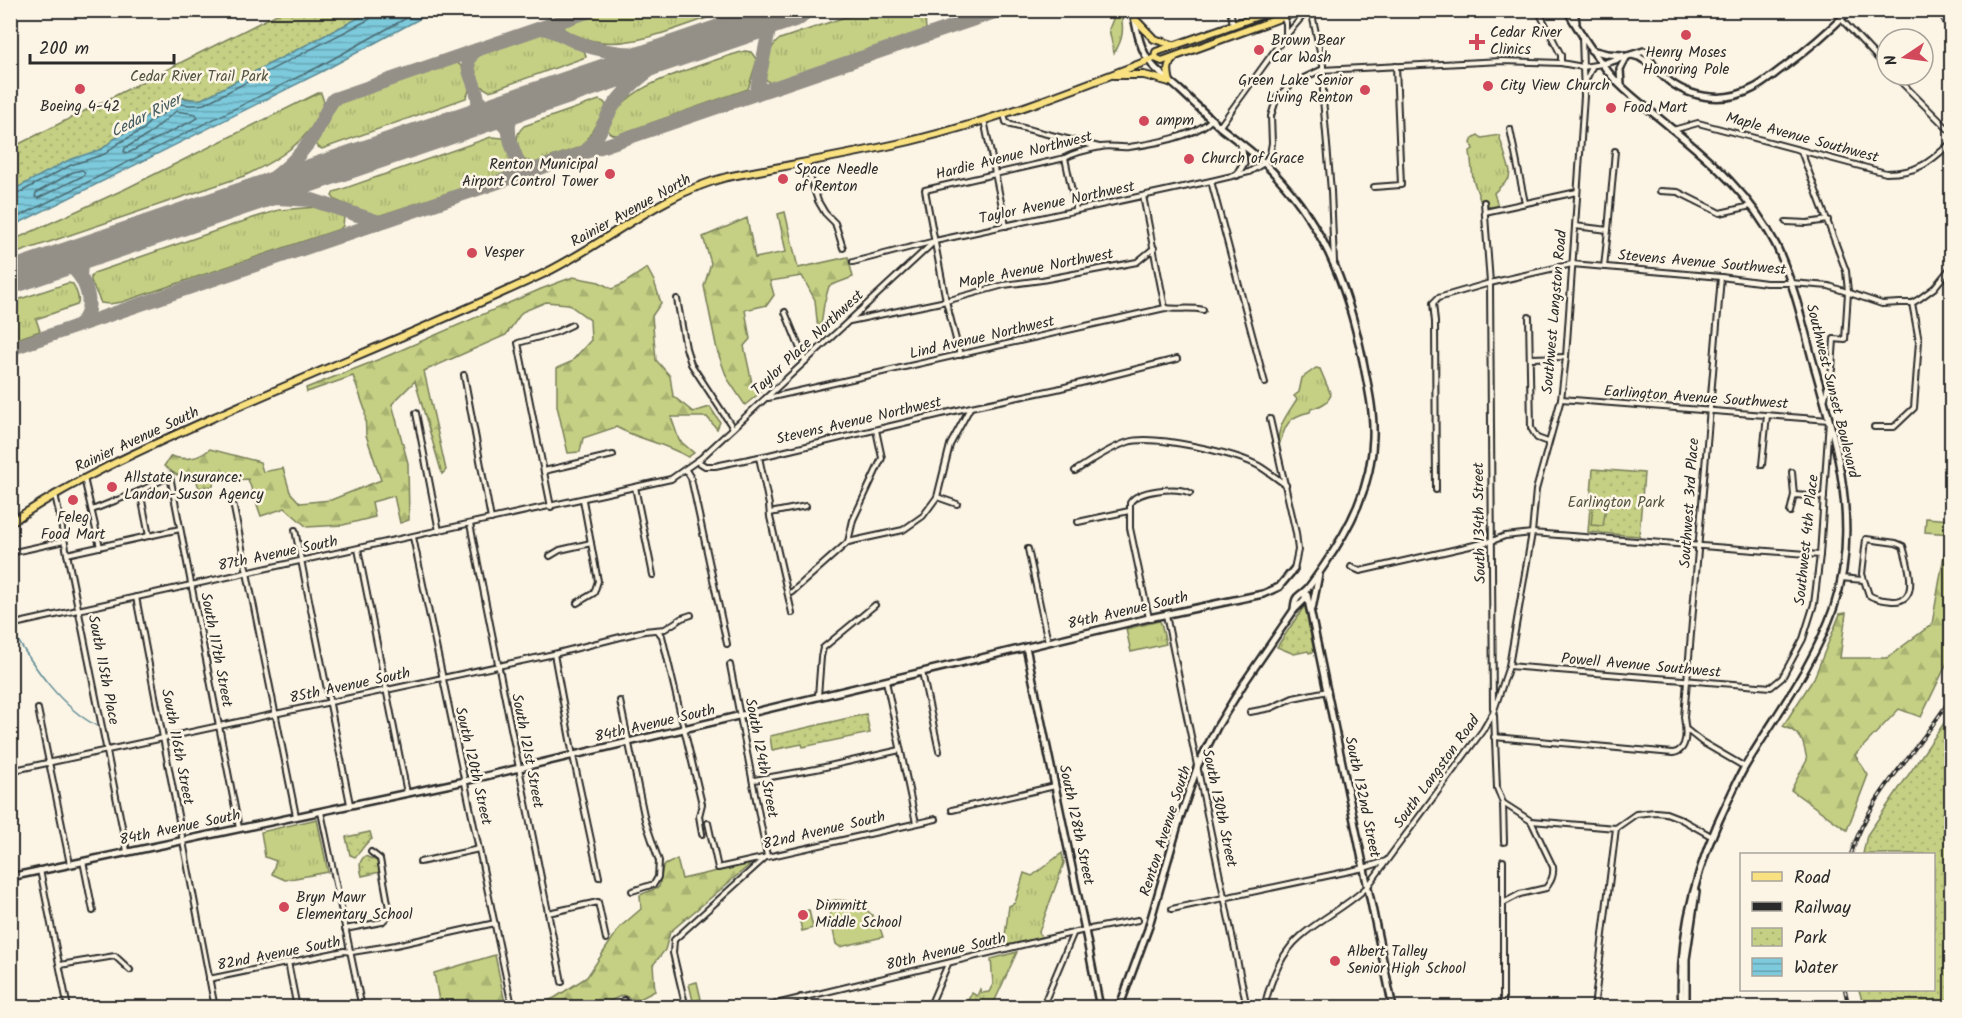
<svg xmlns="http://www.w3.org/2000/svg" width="1962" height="1018" font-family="Kalam,sans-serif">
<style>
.grass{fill:url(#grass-tufts);stroke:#787e58;stroke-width:1.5}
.forest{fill:url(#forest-firs);stroke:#787e58;stroke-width:1.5}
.park{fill:url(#park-dots);stroke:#787e58;stroke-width:1.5}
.pitch{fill:#c5d084;stroke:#787e58;stroke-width:1.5}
.water{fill:url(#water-rules);stroke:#5c8a95;stroke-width:1.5}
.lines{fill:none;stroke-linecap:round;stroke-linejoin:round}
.shore{stroke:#4c6b72;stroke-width:1.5}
.stream{stroke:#5c8a95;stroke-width:1.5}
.taxiway{stroke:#949088;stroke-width:14}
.runway{stroke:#949088;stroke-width:33}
.street-casing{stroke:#2b2b2b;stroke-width:8}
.secondary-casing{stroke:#2b2b2b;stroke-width:10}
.primary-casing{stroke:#2b2b2b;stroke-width:10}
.street{stroke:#fcf5e5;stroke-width:4}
.secondary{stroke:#fcf5e5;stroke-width:5}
.primary{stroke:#f9e181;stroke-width:6}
.rail-casing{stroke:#2b2b2b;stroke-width:4}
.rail{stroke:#fcf5e5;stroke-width:1.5;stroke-dasharray:4.5;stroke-linecap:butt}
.poi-dot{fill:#d1495b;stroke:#fcf5e5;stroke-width:2}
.labels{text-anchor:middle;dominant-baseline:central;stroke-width:5;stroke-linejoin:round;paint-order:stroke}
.poi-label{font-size:15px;fill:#2b2b2b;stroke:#fcf5e5;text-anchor:start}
.park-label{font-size:15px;fill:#525441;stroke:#fcf5e5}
.street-label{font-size:15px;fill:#2b2b2b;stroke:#fcf5e5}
.water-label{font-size:16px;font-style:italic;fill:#445b60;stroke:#fcf5e5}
</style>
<defs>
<pattern id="grass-tufts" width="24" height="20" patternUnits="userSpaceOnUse" patternTransform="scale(1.5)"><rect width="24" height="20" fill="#c5d084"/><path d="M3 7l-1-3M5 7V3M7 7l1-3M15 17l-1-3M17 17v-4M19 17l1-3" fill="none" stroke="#a9b372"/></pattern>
<pattern id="forest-firs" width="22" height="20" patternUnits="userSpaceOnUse" patternTransform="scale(1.5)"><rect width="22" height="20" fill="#c5d084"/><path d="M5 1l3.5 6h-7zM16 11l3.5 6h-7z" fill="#a9b372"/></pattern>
<pattern id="park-dots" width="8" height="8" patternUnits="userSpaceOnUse" patternTransform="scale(1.5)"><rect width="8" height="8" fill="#c5d084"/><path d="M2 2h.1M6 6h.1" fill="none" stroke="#a9b372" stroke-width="1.8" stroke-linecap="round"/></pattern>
<pattern id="water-rules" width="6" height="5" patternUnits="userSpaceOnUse" patternTransform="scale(1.5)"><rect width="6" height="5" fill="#7dcadc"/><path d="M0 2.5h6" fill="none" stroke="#67a4b3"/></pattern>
</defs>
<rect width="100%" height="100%" fill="#fcf5e5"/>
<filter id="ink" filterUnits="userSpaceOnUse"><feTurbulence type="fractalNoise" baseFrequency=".0167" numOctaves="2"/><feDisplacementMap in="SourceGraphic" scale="12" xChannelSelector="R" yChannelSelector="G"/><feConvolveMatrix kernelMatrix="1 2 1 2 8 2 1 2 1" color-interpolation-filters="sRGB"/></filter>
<g filter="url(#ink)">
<g class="grass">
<path d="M604,11V10L727,11C683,25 622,56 578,36C572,34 566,32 562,27L566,23Z"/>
<path d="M863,11H944L925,17L926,30L772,83L768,82L765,78C768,64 767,48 780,39Z"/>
<path d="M1112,11H1120C1124,27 1124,39 1114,53L1109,29L1113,19Z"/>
<path d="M540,32L548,33L584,49L586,57L496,89L489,91L479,85C477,78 471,69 473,62C476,49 526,35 540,32Z"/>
<path d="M745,51L751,52L757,60L748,89L617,135C611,135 608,133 606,126C623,92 658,80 692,68C709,62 727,56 745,51Z"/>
<path d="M456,62C468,69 473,87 466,98L322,149L318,147L316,143L337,102L342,99Z"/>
<path d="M318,93H321L324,102C314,139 276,161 244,176L11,255V241L125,189Z"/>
<path d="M599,100L604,102L606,105L605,110L583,146L535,163L524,160C518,148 512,136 524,126Z"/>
<path d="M1478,135L1482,138L1499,135L1510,171L1509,178L1494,193L1498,206L1490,207L1486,202L1481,203L1473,179L1470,151L1473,149L1471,143L1473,138Z"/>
<path d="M491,137L503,138L507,140L513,160L512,165L503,175L375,217L335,200L332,196L334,192Z"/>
<path d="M317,207L332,210L344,216L343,226L340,229L122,302L109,304L101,303L91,281V276L94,273L253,218L279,210Z"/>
<path d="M68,283L73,284C76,290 81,300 77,305L36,319L40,331L11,341V302Z"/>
<path d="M1316,368L1320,369L1331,395C1327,404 1320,406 1311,409L1310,412C1286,417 1285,427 1279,446C1275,429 1288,413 1297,399L1294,396L1299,392L1302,378Z"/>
<path d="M1159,621L1161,623L1166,644L1131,652L1126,629Z"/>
<path d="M317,819L328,872L285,880L272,874L276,861L265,857L261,832Z"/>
<path d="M1062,853L1064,863L1039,932L1042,939L1006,945L1004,943L1009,906L1015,903L1024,873L1032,876Z"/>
<path d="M1017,952L992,1007H964L966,1004L973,1006L974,1003L968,1000L972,993L977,996L980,989L982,993L989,992L993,984L991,959Z"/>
</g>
<g class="forest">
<path d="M785,212L798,268L848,257L853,277L829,286L824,304L819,341L815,300L802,276L770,281L774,295L767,305L745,310L750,339L744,346L752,383L761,392L745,405L727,378L717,350L704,286L711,263L703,237L747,218L755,258L786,252L778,214Z"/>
<path d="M647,268L654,281L661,303L652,316L656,360L670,376L673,396L693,412L710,407L720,422L717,429L707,417H671L679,440L694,453L688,457C664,443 640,440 616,427L583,438L580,452L568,453L557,406V368L571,362L591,340L590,320L568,304L546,302L522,312L506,335L424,371L446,470L442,474L415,381L392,404L408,463L409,520L400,523L394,496L372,502L375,517L343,525L307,527L285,508L261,516L248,479L235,480L230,473L214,477L213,486L199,488L194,473L177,475L164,466L171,456C185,461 198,459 210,449L260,462L263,472L283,468L290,492L300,503L331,500L381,480L366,435L365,410L353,376L307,392L306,388L385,357L541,289L573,277L599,282L612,289L623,284Z"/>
<path d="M1947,538H1952L1951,655L1921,717L1899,709L1855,755L1868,775L1847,830L1791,790L1807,760C1803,740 1803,734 1783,726L1814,678L1840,614L1846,613L1840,658H1887L1932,624Z"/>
<path d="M677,859L682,879L752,863L670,932L665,950L653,965L655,991L636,1001L623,995L597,1007H536L556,997L587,977L620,927L641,909L640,895L659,887L663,866Z"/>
<path d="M495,955L506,1007H440L434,973Z"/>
</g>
<g class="park">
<path d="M283,11H372L202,99L196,100L183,97L164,102L162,107L145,117L140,124L114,139L102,149L11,191V148Z"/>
<path d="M1593,469L1644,473L1639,536L1588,532Z"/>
<path d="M1305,605L1314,652L1309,653L1308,651L1294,654L1277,647Z"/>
<path d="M1951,713V1007H1864L1859,990H1934V854H1863L1867,835Z"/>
<path d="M866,714L870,733L803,747L802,744L772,750L770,736Z"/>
<path d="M370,832L372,839C365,842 362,851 355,857L350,855L346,837Z"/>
<path d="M365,856L377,861L380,872L362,876C360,867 358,862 365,856Z"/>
</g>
<g class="pitch">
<path d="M1593,506L1606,507L1603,526L1591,525Z"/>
<path d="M1926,518L1951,520V534L1925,532Z"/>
<path d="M835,900C860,900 877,913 883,937L840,947L836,944L827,902Z"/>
<path d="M809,910L813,928L802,931L798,913Z"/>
<path d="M697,982L701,999L693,1001L689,984Z"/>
</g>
<path class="water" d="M372,11H434L323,71L11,227V191L69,160L102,149L114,139L140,124L145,117L160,109L171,98C181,97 192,101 202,99Z"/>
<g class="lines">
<g class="shore">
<path d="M176,111L196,114L198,118L128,153L124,152L125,148L148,135Z"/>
<path d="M82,170L85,172L83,176L38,198L35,197L36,193L73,172Z"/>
<path d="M10,196L15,195L71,165L105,154L117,144L144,129L150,121L166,112L171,104C183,103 193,107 204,104L370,19L374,10"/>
<path d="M10,221L320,66L421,10"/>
</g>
<path class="stream" d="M12,631C33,665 60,707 97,726"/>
<g class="taxiway">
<path d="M541,28C553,29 564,37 576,42C607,54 641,57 674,50"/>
<path d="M756,94L773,10"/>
<path d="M479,118C492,118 501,119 509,131"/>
<path d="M466,123C500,97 449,69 477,50"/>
<path d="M584,152C596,145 605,118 614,105C633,79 659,62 688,48"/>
<path d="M522,174C514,147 495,121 525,103"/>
<path d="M243,201L277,198L312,200L379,222"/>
<path d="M232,203C267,186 295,165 316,132C322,121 326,109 334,99L593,10"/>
<path d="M59,262C83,264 101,311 78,325"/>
<path d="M80,276L81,265L91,251"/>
<path d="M10,349L1001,10"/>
</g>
<path class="runway" d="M10,278L795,10"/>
<g class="street-casing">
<g id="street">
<path d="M1230,10L1233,24"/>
<path d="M1311,10L1323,65V99L1331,191L1334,262"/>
<path d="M1541,16L1561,55V63"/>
<path d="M1283,18L1286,23V33"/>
<path d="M1841,19L1887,68"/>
<path d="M1894,75L1952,133"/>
<path d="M1585,82L1592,67"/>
<path d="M1004,114L1006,122L1011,125L1099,147"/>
<path d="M984,120L1006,226"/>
<path d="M1220,126L1283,39L1308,10"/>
<path d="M1510,129L1525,203"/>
<path d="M1673,130L1698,123L1886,173C1918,173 1929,163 1952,142"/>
<path d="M1801,151L1846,271L1848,292L1845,340L1834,339L1832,369L1825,398"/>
<path d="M1065,158L1076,210"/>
<path d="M805,162L818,201L825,213L835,223L843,248"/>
<path d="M1211,181L1265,383"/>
<path d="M1374,187L1401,185L1396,66"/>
<path d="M1660,191L1678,192L1720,213L1751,206"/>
<path d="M1143,196L1165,308"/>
<path d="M1484,202L1490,283L1493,708"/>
<path d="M1485,212L1577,192"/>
<path d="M1786,222L1807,223L1828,220"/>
<path d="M1575,226L1608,230L1615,151"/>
<path d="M853,262L935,241L1211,181L1249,172L1264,163L1270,154L1272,143L1271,116L1277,97L1293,83L1321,70L1502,61L1561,63L1583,67L1602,64"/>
<path d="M1604,267L1608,230"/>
<path d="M677,299L686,348L691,364L733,428"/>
<path d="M785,312L805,361"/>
<path d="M1529,317L1531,428L1537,438L1548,442"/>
<path d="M850,321L946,301L1004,285L1042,280L1137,262L1154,248"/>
<path d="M960,355L946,301L925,190L1065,158C1075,152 1090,149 1101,147C1109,145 1120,148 1129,147C1151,144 1197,136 1212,119"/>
<path d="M1531,358L1566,357"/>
<path d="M464,375L491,519"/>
<path d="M768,398L1165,308C1178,310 1190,307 1203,310"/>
<path d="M416,413L439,531"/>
<path d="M1270,419L1296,533L1298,550L1294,569"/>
<path d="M1874,427H1894L1914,408L1919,341L1912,303"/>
<path d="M759,457L769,505L770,517L792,613"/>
<path d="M697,461L705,466H715L769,455L971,407L1057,389L1177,359"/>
<path d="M1762,465L1767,415"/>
<path d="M686,470L691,478L727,644"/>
<path d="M544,471L613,455"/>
<path d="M1075,471C1091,461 1109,448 1128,442C1153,434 1236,453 1259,466C1269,472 1277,479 1286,485"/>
<path d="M84,478L100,547"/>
<path d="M635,487L653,575"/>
<path d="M1436,490L1435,322L1433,303L1438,298L1490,283L1572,264L1721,277L1766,283H1791L1829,286L1882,304L1900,303H1912L1919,299L1934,288L1952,266"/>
<path d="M140,491L149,536"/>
<path d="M55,494L127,851"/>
<path d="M1794,495L1824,497"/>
<path d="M937,497L957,504"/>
<path d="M233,503L296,816"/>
<path d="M551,507L518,343L557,332L572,325"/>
<path d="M92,510L140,491L170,476L239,828"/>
<path d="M1790,512L1794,495L1792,472"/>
<path d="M770,513L806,506"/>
<path d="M1078,522L1129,511"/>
<path d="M470,524L562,982"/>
<path d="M295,530L350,804"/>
<path d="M413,537L511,1001"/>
<path d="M1866,539L1896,543L1903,546C1907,562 1922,603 1892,601C1884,600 1876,600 1869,595L1862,574Z"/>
<path d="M848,542L853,520L882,458L876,430"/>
<path d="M358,549L407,793"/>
<path d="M1028,549L1048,642"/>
<path d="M10,553L64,541"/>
<path d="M67,554L180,529"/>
<path d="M550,556L560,550L591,543"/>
<path d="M1351,567L1360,571L1492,541L1505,536L1532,533L1820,555"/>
<path d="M1841,578L1863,580"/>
<path d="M792,592L848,542L903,530L923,516L937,497L950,445L970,408"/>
<path d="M136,597L215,1008"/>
<path d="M577,603L594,593L598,581L583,500"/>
<path d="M1166,615L1247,1008"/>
<path d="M1149,618L1130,528V503C1137,490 1178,486 1190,493"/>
<path d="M10,625L671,479L701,458L935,241"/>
<path d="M658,631L662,636L702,804L699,816L702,834"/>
<path d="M554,654L573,756L599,877"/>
<path d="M730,665L767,856"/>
<path d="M1509,666L1771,687L1782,678L1803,639L1814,604L1820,555L1829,420L1561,399"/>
<path d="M922,672L939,751"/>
<path d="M886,681L916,823"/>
<path d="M818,696L821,657L823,648L875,605"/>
<path d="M620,701L645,820L659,861L658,877L654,884L632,891"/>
<path d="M38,709L70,864"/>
<path d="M1250,712L1271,708L1293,698L1328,691"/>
<path d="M1494,715L1497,788L1503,803L1504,842"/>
<path d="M1687,730L1702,742L1745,767"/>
<path d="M1494,737L1673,753C1689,751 1686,729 1684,717L1721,277"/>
<path d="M10,771L554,654L644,631L665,629L682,618L691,615"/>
<path d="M754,780L816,769L900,750"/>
<path d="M952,810L1055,786"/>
<path d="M321,812L362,1008"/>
<path d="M1531,821L1616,828L1636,814L1655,812L1666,813L1679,818L1711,836"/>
<path d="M708,823L718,868L936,819"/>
<path d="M83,861L93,911"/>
<path d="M420,862L479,849"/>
<path d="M10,864L13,876"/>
<path d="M40,870L68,1008"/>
<path d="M1503,903L1520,894L1546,888C1551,881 1554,876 1553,867L1531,821L1503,803"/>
<path d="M1172,909L1364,868L1386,861"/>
<path d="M548,913L598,902L606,939"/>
<path d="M345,929L382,922L390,914L380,859L371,852"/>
<path d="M288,962L297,1008"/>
<path d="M60,965L115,956L130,970"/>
<path d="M209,979L344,951L352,952L396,945L495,923"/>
<path d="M624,1000L626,1008"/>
<path d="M10,1007L11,1008"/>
<path d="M686,1008L673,953L674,940L767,856"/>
<path d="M759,1008L1085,930L1138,920"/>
<path d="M929,1008L948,964"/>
<path d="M1042,1008L1073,934"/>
<path d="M1264,1008C1270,982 1280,954 1300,937C1321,918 1348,906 1368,886L1483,730L1493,713L1509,666L1532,533L1536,490L1561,399L1566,357L1584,96L1582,37"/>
<path d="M1503,1008V861"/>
<path d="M1594,1008L1616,828"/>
</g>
</g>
<g class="secondary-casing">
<g id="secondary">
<path d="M1133,10C1136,27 1139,44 1147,58C1155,71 1169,80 1180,90C1193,102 1206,115 1220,127C1234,138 1249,149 1262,161C1321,217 1347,283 1363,361C1368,386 1374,412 1373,437C1372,486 1350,528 1323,567C1318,574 1313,582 1307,589C1298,598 1295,594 1294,610"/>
<path d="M1567,10C1582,36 1598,62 1619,84C1635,100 1654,113 1671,128C1712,161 1752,197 1776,245C1793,281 1802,320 1812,358C1835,439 1862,524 1834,607C1814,665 1777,713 1746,765C1739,776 1734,789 1728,801C1696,866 1677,934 1682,1008"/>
<path d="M1574,10L1576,22"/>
<path d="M1591,50L1607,54L1622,55"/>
<path d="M1632,55L1639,57L1650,64"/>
<path d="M1602,64L1644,51C1649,58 1654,67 1660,73C1684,98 1723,105 1754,88C1764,83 1774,74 1784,67C1807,50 1829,31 1850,10"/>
<path d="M1621,85L1620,69L1627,56"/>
<path d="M1237,175L1244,163L1241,144"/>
<path d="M1307,595L1393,1008"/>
<path d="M1312,609L1319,574"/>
<path d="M1026,647L1085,930L1100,1008"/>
<path d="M10,877L465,781L1149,618L1263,594L1279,587L1294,569"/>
<path d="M801,998L803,1008"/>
<path d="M1099,1003L1110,1007L1119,1004"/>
<path d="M1119,1008L1148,929L1180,818L1198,765L1217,727L1244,683L1294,610L1305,599V591"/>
<path d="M1686,1008V959L1696,892"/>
</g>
</g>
<g class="primary-casing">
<g id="primary">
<path d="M1134,18L1154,39L1173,45"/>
<path d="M1155,58L1156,52L1275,10"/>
<path d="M1114,75H1144L1170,82"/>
<path d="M1170,82C1168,73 1166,65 1174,58"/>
<path d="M10,523C76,478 147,447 219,415C327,367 437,324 543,274C605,244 659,194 727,177C788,165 850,155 910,141C994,121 1075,89 1155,58L1162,61L1302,10"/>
</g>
</g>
<use href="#street" class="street"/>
<use href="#secondary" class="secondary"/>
<use href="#primary" class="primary"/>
<g class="rail-casing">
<g id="rail">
<path d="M1938,10L1952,38"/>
<path d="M1851,854C1870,792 1919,751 1952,696"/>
<path d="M1845,990L1849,1008"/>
</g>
</g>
<use href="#rail" class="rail"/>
</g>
</g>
<g class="poi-dot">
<circle cx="1686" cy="35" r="6"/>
<path d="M1474 33h6v6h6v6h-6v6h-6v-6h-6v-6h6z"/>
<circle cx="1259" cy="50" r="6"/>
<circle cx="1488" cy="86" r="6"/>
<circle cx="80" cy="89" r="6"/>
<circle cx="1365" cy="90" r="6"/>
<circle cx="1611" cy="108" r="6"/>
<circle cx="1144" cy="121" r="6"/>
<circle cx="1189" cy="159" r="6"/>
<circle cx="610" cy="174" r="6"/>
<circle cx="783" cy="179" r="6"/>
<circle cx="472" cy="253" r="6"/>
<circle cx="112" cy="487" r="6"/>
<circle cx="73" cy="500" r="6"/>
<circle cx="284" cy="907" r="6"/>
<circle cx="803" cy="915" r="6"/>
<circle cx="1335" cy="961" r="6"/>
</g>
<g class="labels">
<g class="poi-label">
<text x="1490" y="33">Cedar River<tspan x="1490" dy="17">Clinics</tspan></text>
<text x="1271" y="41">Brown Bear<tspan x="1271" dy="17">Car Wash</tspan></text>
<text x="1686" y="53" text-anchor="middle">Henry Moses<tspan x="1686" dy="17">Honoring Pole</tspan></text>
<text x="1353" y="81" text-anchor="end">Green Lake Senior<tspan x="1353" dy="17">Living Renton</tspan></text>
<text x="1500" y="86">City View Church</text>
<text x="80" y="107" text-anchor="middle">Boeing 4-42</text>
<text x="1623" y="108">Food Mart</text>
<text x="1156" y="121">ampm</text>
<text x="1201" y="159">Church of Grace</text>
<text x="598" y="165" text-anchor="end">Renton Municipal<tspan x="598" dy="17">Airport Control Tower</tspan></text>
<text x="795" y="170">Space Needle<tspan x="795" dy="17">of Renton</tspan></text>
<text x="484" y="253">Vesper</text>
<text x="124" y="478">Allstate Insurance:<tspan x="124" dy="17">Landon-Suson Agency</tspan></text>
<text x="73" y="518" text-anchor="middle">Feleg<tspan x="73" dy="17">Food Mart</tspan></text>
<text x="296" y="898">Bryn Mawr<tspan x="296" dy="17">Elementary School</tspan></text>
<text x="815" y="906">Dimmitt<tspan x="815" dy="17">Middle School</tspan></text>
<text x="1347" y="952">Albert Talley<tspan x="1347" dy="17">Senior High School</tspan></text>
</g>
<g class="park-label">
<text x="199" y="77">Cedar River Trail Park</text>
<text x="1616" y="503">Earlington Park</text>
</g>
<g class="street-label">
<text transform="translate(1802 138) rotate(15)">Maple Avenue Southwest</text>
<text transform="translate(1014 156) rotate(-14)">Hardie Avenue Northwest</text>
<text transform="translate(1057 203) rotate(-12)">Taylor Avenue Northwest</text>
<text transform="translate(631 211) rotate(-29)">Rainier Avenue North</text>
<text transform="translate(1702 263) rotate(5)">Stevens Avenue Southwest</text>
<text transform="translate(1036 269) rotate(-11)">Maple Avenue Northwest</text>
<text transform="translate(1555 312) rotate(-85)">Southwest Langston Road</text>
<text transform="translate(982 338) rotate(-13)">Lind Avenue Northwest</text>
<text transform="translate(808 343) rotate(-43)">Taylor Place Northwest</text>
<text transform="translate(1832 391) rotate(76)">Southwest Sunset Boulevard</text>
<text transform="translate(1696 398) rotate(4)">Earlington Avenue Southwest</text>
<text transform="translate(859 421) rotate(-13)">Stevens Avenue Northwest</text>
<text transform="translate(137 440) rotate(-25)">Rainier Avenue South</text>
<text transform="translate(1690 503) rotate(-86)">Southwest 3rd Place</text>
<text transform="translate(1480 523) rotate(-91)">South 134th Street</text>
<text transform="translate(1807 540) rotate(-84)">Southwest 4th Place</text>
<text transform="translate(278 554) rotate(-12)">87th Avenue South</text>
<text transform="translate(1128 611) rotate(-13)">84th Avenue South</text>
<text transform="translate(216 650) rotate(79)">South 117th Street</text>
<text transform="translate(1641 666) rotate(5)">Powell Avenue Southwest</text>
<text transform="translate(103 670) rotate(79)">South 115th Place</text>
<text transform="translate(350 686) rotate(-12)">85th Avenue South</text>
<text transform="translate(655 724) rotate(-13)">84th Avenue South</text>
<text transform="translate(177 747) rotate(79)">South 116th Street</text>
<text transform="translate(527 751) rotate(79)">South 121st Street</text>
<text transform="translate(761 758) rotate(79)">South 124th Street</text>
<text transform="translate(473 766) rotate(77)">South 120th Street</text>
<text transform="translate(1437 772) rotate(-54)">South Langston Road</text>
<text transform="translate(1362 797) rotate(78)">South 132nd Street</text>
<text transform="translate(1219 808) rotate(78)">South 130th Street</text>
<text transform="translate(1076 825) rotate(78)">South 128th Street</text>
<text transform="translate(180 828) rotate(-12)">84th Avenue South</text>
<text transform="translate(824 831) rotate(-13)">82nd Avenue South</text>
<text transform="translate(1166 831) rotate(-72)">Renton Avenue South</text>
<text transform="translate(946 952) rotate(-13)">80th Avenue South</text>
<text transform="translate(279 954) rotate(-11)">82nd Avenue South</text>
</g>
<g class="water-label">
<text transform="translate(146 116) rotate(-27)">Cedar River</text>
</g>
</g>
<rect width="1962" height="1018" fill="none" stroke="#fcf5e5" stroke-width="36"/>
<rect x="18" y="18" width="1926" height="982" fill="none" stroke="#2b2b2b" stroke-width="2" filter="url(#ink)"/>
<rect x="1740" y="853" width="195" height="138" fill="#fcf5e5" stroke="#a8a49b" stroke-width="1.5"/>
<rect x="1752" y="872" width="30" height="9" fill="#f9e181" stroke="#a8a49b" stroke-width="1.5"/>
<text x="1794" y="883" font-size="18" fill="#2b2b2b">Road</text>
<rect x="1752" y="902" width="30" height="9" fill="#2b2b2b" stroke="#a8a49b" stroke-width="1.5"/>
<text x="1794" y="913" font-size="18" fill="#2b2b2b">Railway</text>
<rect x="1752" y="928" width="30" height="18" fill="url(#park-dots)" stroke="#a8a49b" stroke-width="1.5"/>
<text x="1794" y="943" font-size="18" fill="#2b2b2b">Park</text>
<rect x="1752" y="958" width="30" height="18" fill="url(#water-rules)" stroke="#a8a49b" stroke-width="1.5"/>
<text x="1794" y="973" font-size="18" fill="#2b2b2b">Water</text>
<g transform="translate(1905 57) rotate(257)"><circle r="28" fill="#fcf5e5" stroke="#a8a49b" stroke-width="1.5"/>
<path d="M0-4.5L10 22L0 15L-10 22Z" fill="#d1495b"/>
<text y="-9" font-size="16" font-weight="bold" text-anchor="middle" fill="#2b2b2b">N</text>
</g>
<path d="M30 54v9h144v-9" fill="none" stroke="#2b2b2b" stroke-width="3"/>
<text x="39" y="54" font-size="18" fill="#2b2b2b" stroke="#fcf5e5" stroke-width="4.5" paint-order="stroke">200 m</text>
</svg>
